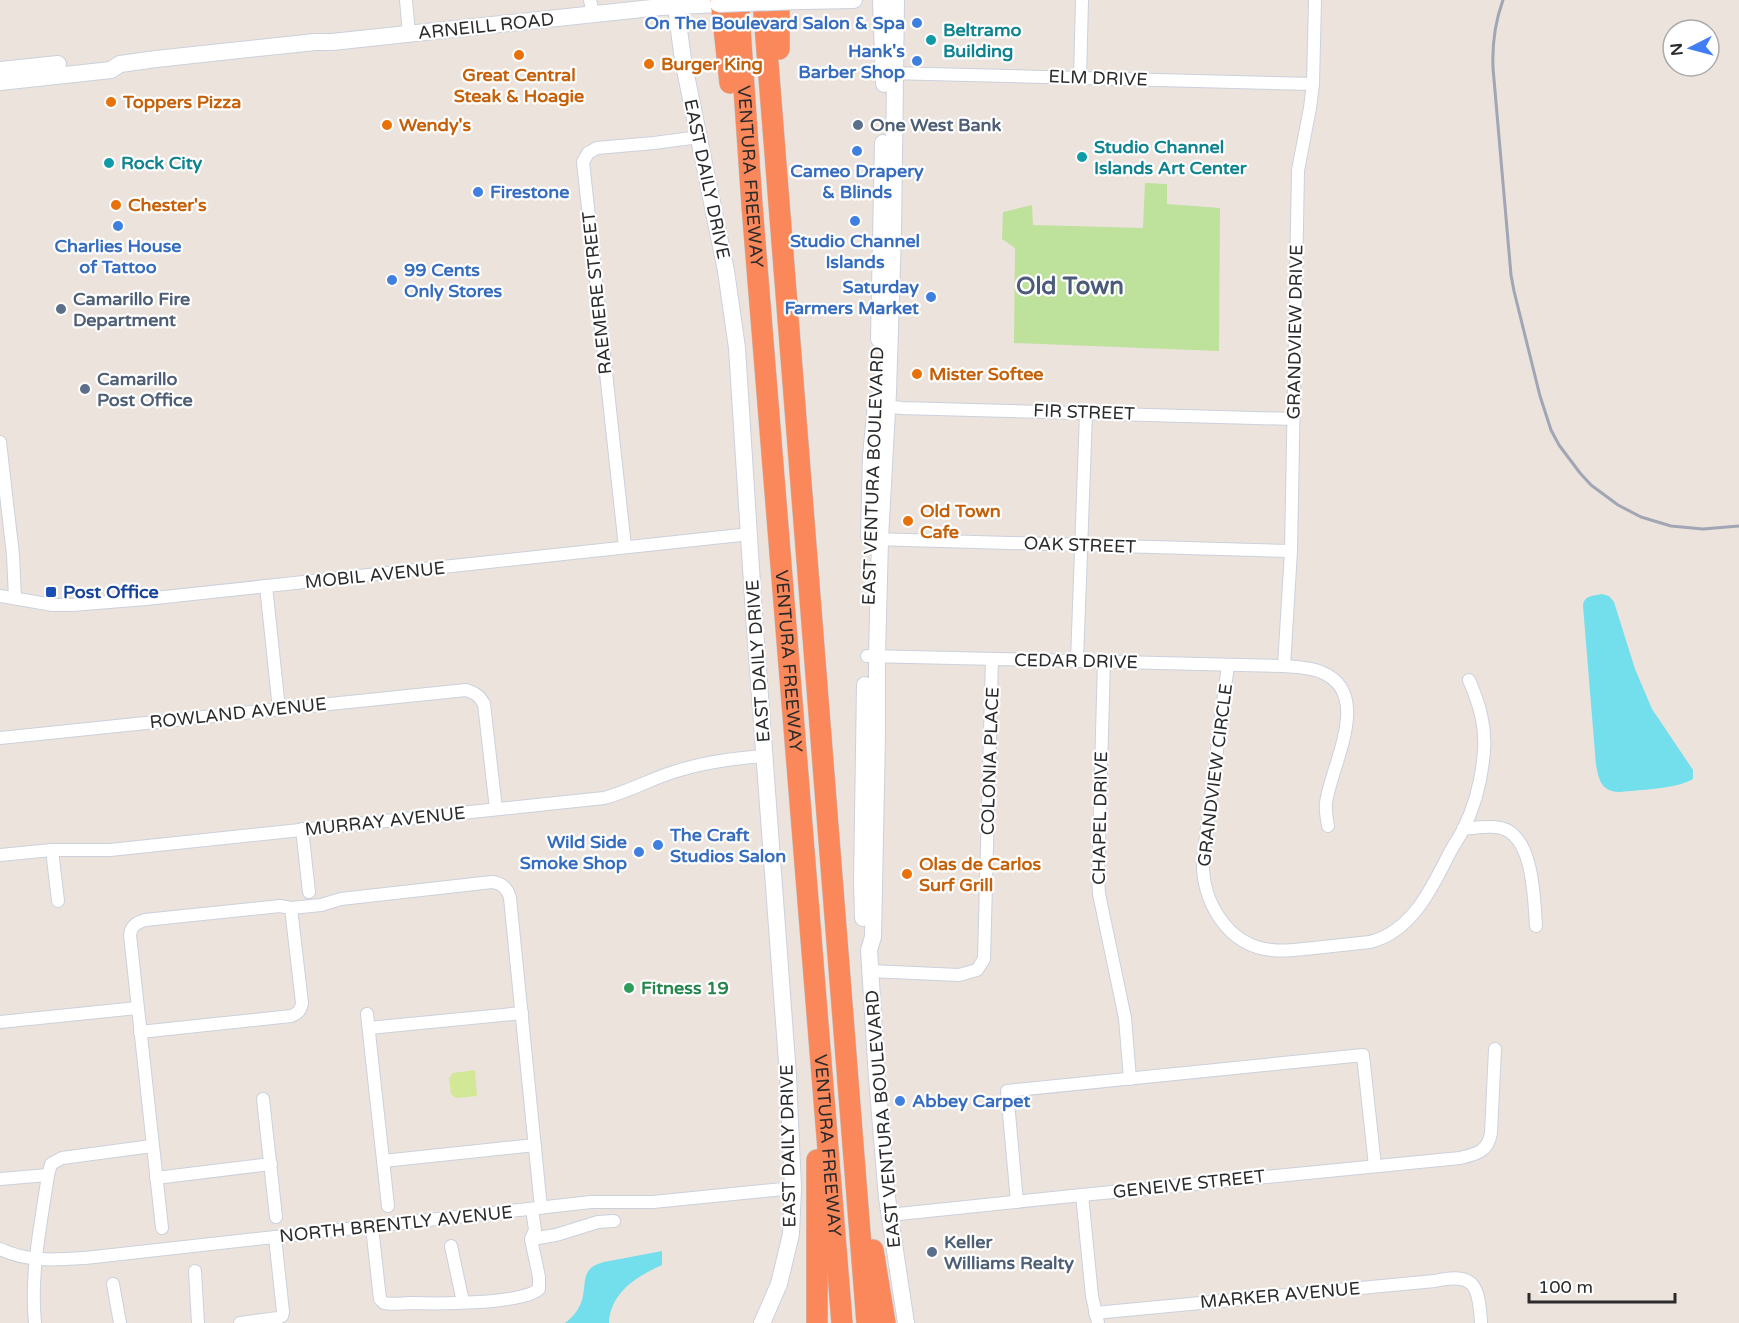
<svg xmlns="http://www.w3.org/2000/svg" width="1739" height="1323" font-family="'Varela Round',sans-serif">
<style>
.green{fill:#bee19b}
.pitch{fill:#d2e897}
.water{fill:#73deec}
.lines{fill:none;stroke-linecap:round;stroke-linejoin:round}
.minor-casing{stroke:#cbd1dc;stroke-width:14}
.secondary-casing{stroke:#cbd1dc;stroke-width:18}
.motorway-casing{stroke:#c4c4c4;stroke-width:22}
.minor{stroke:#fff;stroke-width:12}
.secondary{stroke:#fff;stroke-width:16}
.motorway{stroke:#fa885a;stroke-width:21}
.rail{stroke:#a0a6b4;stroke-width:3}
.secondary-bridge-casing{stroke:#cbd1dc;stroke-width:18;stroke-linecap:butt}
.secondary-bridge{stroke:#fff;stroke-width:16}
.shop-dot{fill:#3f7fe0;stroke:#fff;stroke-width:2}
.culture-dot{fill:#0f9aa8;stroke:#fff;stroke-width:2}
.food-dot{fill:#e8710a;stroke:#fff;stroke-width:2}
.service-dot{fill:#5c6f8a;stroke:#fff;stroke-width:2}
.transit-dot{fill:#1a4fb4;stroke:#fff;stroke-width:2}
.leisure-dot{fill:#2e9e5b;stroke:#fff;stroke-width:2}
.labels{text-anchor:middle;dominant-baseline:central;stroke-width:4.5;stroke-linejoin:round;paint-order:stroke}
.shop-label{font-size:18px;font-weight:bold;fill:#366cbe;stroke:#fff;text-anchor:end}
.street-label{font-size:18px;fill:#2b2b2b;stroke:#fff}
.culture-label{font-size:18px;font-weight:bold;fill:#0d838f;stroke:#fff;text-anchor:start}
.food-label{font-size:18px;font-weight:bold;fill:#c56008;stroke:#fff;text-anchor:start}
.service-label{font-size:18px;font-weight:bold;fill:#4e5e75;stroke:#fff;text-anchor:start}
.transit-label{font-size:18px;font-weight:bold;fill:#164399;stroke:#fff;text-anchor:start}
.leisure-label{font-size:18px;font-weight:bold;fill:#27864d;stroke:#fff;text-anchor:start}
.district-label{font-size:24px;font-weight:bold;fill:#4c5b7a;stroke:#fff}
</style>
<rect width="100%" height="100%" fill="#ece3dd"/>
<path class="green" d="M1145,183L1167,184V204L1220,208L1219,351L1014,343L1015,248L1002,239L1003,212L1032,205L1033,225L1143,228Z"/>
<path class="pitch" d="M475,1070L477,1096L456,1098L451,1094L449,1078L453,1073Z"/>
<g class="water">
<path d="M1602,594L1609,596L1614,602L1635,669L1652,709L1693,770V779C1677,789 1638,790 1619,792C1601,791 1599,780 1596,765L1583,606C1584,595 1593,596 1602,594Z"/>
<path d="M662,1251V1265C637,1276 610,1293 609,1323H565C573,1317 579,1310 582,1300C587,1282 580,1268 604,1262Z"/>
</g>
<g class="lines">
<g class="minor-casing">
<g id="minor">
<path d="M406,0L409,34"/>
<path d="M590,0L593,14"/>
<path d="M888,73L1313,84"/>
<path d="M1080,78L1082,0"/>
<path d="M880,405L901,408L1293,419"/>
<path d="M0,442L13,555L15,598"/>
<path d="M873,539L1291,551"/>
<path d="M625,547L583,162L588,153L597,148L654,143L699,137"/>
<path d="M266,586L279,709"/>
<path d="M0,596L53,605H72L146,599L750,534"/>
<path d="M867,656L1284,666C1296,667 1310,667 1321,672C1374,693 1331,765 1326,803C1325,810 1327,819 1328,826"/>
<path d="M1077,661L1086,413"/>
<path d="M1104,661L1098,877L1099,894L1125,1018L1130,1079"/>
<path d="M1228,665L1203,859C1201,900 1227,946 1272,950C1286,952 1300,949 1314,948C1332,946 1351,944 1370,942C1410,932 1430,892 1447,858C1452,848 1458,839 1463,830C1475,806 1482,778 1484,751C1486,725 1479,703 1469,680"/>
<path d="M1284,666L1291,551L1298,170L1310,108L1313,84L1315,0"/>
<path d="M0,738L466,690C475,693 479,695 484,704L496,809"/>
<path d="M302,829L309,892"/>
<path d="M1463,829C1475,828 1489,825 1501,828C1534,836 1534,900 1536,926"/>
<path d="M52,850L58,901"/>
<path d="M0,855L52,850H110L604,798C631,791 654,777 680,770C707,762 736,758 764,756"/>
<path d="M870,971L959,975L977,970L984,959L992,659"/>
<path d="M367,1014L388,1206"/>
<path d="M0,1022L137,1008"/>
<path d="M369,1028L522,1013"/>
<path d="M140,1032L291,1016C298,1014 301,1010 302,1003L291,908"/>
<path d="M263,1099L276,1217"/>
<path d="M383,1161L535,1145"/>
<path d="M156,1178L271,1164"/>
<path d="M0,1179L48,1175"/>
<path d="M1082,1195L1092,1296L1098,1323"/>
<path d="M1017,1202L1007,1091L1363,1055L1375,1166"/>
<path d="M889,1215L1082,1195L1460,1158C1476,1154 1488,1152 1491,1133L1495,1049"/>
<path d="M372,1227L380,1299L384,1303C393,1305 402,1303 412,1303C437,1304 522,1304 539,1289V1277L531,1239L535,1230L532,1209"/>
<path d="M162,1228L130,935C131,926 136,923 145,920L280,906L291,908L321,905L341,899L492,882C502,883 508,889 510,898L541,1208"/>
<path d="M531,1239L556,1235L598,1222L614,1221"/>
<path d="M451,1246L463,1302"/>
<path d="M0,1249C27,1262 55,1260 85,1258L591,1202H653L793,1188"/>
<path d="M195,1271L198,1323"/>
<path d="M113,1284L120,1323"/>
<path d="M1095,1313L1435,1281C1475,1272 1479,1286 1481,1323"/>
<path d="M35,1323C30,1273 41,1224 48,1175L51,1164L62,1158L152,1146"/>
<path d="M240,1323L278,1318L282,1316L283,1312L275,1237"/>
</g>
</g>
<g class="secondary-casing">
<g id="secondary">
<path d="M675,0L683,60L726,271L737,348L754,615L788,1076L793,1188L791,1234L779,1284L762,1323"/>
<path d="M881,0L884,84"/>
<path d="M896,0L893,233L888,392L880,539L877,656V734L873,937L869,950L877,1078L887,1198L906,1323"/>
<path d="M801,1L854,0"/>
<path d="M0,70L58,64"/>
<path d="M0,82L111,70L120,64L156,59L315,42H332L661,7L718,4"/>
<path d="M879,339L883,143"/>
<path d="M869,537L871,456L876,404"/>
<path d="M863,918L862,882L865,685"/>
</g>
</g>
<g class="motorway-casing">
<g id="motorway">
<path d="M721,0L730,83"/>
<path id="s1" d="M738,0L752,205L842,1323"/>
<path d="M763,0L867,1323"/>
<path d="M779,0V49"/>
<path d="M817,1160V1323"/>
<path d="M873,1250L885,1323"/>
</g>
</g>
<use href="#minor" class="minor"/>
<use href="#secondary" class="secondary"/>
<use href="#motorway" class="motorway"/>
<path class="rail" d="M1503,0C1495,22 1492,44 1493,68L1511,275L1514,291L1540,396L1551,430L1559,445L1580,473L1591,485L1618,505L1641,517L1671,526L1703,529L1739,526"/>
<g class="secondary-bridge-casing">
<path id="secondary-bridge" d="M718,4L801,1"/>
</g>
<use href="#secondary-bridge" class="secondary-bridge"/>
</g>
<g class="shop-dot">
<circle cx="917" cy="23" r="6"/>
<circle cx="917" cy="61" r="6"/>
<circle cx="857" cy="151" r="6"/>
<circle cx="478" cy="192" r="6"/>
<circle cx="855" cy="221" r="6"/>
<circle cx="118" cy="226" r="6"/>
<circle cx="392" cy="280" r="6"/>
<circle cx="931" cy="297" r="6"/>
<circle cx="658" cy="845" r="6"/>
<circle cx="639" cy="852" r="6"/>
<circle cx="900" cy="1101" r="6"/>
</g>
<g class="culture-dot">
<circle cx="931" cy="40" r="6"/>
<circle cx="1082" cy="157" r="6"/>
<circle cx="109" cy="163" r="6"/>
</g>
<g class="food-dot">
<circle cx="519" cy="55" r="6"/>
<circle cx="649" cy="64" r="6"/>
<circle cx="111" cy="102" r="6"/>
<circle cx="387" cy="125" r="6"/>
<circle cx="116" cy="205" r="6"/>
<circle cx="917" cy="374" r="6"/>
<circle cx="908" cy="521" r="6"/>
<circle cx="907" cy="874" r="6"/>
</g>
<g class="service-dot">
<circle cx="858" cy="125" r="6"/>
<circle cx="61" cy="309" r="6"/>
<circle cx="85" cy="389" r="6"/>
<circle cx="932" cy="1252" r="6"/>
</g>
<rect class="transit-dot" x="45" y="586" width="12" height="12" rx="3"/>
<circle class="leisure-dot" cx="629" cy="988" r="6"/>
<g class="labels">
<g class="shop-label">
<text x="905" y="23">On The Boulevard Salon &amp; Spa</text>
<text x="905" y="51">Hank's<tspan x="905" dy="21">Barber Shop</tspan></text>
<text x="857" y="171" text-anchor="middle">Cameo Drapery<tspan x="857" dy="21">&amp; Blinds</tspan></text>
<text x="490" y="192" text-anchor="start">Firestone</text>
<text x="855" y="241" text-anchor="middle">Studio Channel<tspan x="855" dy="21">Islands</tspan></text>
<text x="118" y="246" text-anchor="middle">Charlies House<tspan x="118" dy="21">of Tattoo</tspan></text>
<text x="404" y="270" text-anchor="start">99 Cents<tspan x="404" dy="21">Only Stores</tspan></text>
<text x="919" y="287">Saturday<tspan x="919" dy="21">Farmers Market</tspan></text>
<text x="670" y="835" text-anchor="start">The Craft<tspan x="670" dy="21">Studios Salon</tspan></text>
<text x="627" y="842">Wild Side<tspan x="627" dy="21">Smoke Shop</tspan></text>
<text x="912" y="1101" text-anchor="start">Abbey Carpet</text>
</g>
<g class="street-label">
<text transform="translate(486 26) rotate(-6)">ARNEILL ROAD</text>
<text transform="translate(1098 78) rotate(2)">ELM DRIVE</text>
<text stroke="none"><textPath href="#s1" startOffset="177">VENTURA FREEWAY</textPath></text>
<text transform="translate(707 179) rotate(78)">EAST DAILY DRIVE</text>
<text transform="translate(597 293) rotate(-96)">RAEMERE STREET</text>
<text transform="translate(1295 332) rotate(-89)">GRANDVIEW DRIVE</text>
<text transform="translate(1084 412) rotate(2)">FIR STREET</text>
<text transform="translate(873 476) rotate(-88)">EAST VENTURA BOULEVARD</text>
<text transform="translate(1080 545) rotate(2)">OAK STREET</text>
<text transform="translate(375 575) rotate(-6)">MOBIL AVENUE</text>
<text transform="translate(758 661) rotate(-94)">EAST DAILY DRIVE</text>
<text transform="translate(1076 661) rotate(1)">CEDAR DRIVE</text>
<text stroke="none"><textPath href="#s1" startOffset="663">VENTURA FREEWAY</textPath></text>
<text transform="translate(238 713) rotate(-6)">ROWLAND AVENUE</text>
<text transform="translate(990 761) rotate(-88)">COLONIA PLACE</text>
<text transform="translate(1215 775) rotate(-83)">GRANDVIEW CIRCLE</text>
<text transform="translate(1100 818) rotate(-89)">CHAPEL DRIVE</text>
<text transform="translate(385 821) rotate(-6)">MURRAY AVENUE</text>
<text transform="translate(883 1119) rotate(-95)">EAST VENTURA BOULEVARD</text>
<text transform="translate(788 1146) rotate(-91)">EAST DAILY DRIVE</text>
<text stroke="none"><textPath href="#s1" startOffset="1149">VENTURA FREEWAY</textPath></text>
<text transform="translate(1189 1184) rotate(-6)">GENEIVE STREET</text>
<text transform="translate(396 1224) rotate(-6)">NORTH BRENTLY AVENUE</text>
<text transform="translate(1280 1295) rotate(-5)">MARKER AVENUE</text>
</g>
<g class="culture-label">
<text x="943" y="30">Beltramo<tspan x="943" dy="21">Building</tspan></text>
<text x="1094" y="147">Studio Channel<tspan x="1094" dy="21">Islands Art Center</tspan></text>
<text x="121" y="163">Rock City</text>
</g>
<g class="food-label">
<text x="661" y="64">Burger King</text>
<text x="519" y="75" text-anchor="middle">Great Central<tspan x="519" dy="21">Steak &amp; Hoagie</tspan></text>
<text x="123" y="102">Toppers Pizza</text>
<text x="399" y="125">Wendy's</text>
<text x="128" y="205">Chester's</text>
<text x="929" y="374">Mister Softee</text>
<text x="920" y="511">Old Town<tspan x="920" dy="21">Cafe</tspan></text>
<text x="919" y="864">Olas de Carlos<tspan x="919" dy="21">Surf Grill</tspan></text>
</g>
<g class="service-label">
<text x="870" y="125">One West Bank</text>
<text x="73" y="299">Camarillo Fire<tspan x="73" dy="21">Department</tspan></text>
<text x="97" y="379">Camarillo<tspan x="97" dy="21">Post Office</tspan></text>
<text x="944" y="1242">Keller<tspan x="944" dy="21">Williams Realty</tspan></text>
</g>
<g class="transit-label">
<text x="63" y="592">Post Office</text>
</g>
<g class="leisure-label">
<text x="641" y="988">Fitness 19</text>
</g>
<g class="district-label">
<text x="1070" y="286">Old Town</text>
</g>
</g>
<g transform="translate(1691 48) rotate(264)"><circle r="28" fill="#ffffff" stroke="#aaaaaa" stroke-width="1.5"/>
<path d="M0-4.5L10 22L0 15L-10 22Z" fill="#417ef5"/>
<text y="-9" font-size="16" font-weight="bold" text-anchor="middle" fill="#2b2b2b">N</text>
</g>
<path d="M1529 1293v9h146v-9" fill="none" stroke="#2b2b2b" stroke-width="3"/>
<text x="1538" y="1293" font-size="18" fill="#2b2b2b" stroke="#ffffff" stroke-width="4.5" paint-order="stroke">100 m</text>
</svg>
